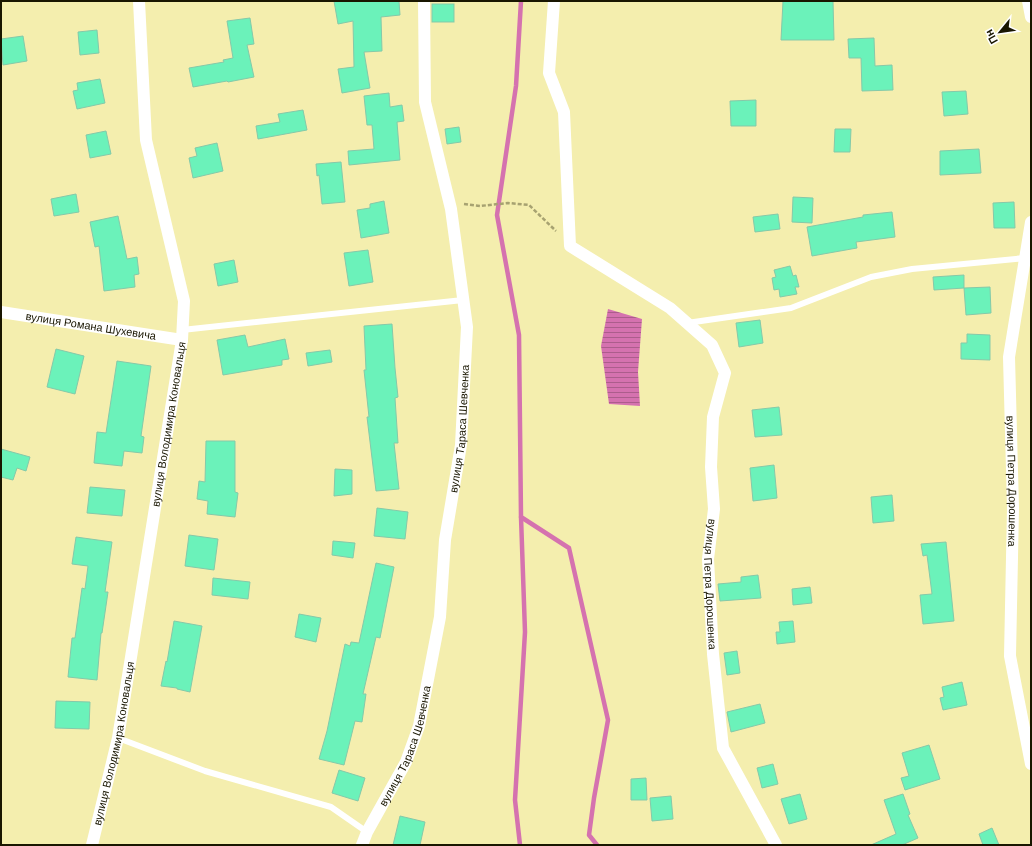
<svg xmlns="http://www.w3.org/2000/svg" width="1032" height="846" font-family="Helvetica,sans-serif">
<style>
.water{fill:url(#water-rules)}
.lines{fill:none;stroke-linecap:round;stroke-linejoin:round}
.stream{stroke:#d572af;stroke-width:4.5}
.building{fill:#6bf2ba;stroke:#85c9a9}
.path{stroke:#a7a271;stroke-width:2.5;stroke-dasharray:4 2;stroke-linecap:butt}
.lane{stroke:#fff;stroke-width:6}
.street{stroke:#fff;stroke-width:12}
.labels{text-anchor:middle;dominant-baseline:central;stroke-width:3.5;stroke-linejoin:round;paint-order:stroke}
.street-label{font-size:11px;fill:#191600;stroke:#fff}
</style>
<defs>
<pattern id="water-rules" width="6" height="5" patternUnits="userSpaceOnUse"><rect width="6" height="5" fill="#d572af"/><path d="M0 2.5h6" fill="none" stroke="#ac5d8c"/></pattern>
</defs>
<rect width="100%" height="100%" fill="#f4eeae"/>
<path class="water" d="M608,309L642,319L638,372L640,406L609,404L601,346Z"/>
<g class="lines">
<g class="stream">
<path d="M521,1L516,86L497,215L519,335L521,517L569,548L608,720L594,798L589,835L597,845"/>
<path d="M520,845L515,800L525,632L521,517"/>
</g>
</g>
<g class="building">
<path d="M334,1H399L400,15L381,17L382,51L364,52L370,88L342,93L338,69L354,67L353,21L338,24Z"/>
<path d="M783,1H833L834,40H781Z"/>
<rect x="432" y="4" width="22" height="18"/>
<path d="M250,18L254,44L247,45L254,77L228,82L227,81L193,87L189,68L224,62L223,60L233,58L227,21Z"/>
<path d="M97,30L99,53L80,55L78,32Z"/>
<path d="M23,36L27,61L3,65L1,39Z"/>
<path d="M874,38L875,66L892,65L893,90L862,91L861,58H849L848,39Z"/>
<path d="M100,79L105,103L77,109L73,91L78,90L77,83Z"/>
<path d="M966,91L968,114L944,116L942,92Z"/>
<path d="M389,93L390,107L402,105L404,121L397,122L400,160L349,165L348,151L374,149L372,125H367L364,96Z"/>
<path d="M756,100V126H731L730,101Z"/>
<path d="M303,110L307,130L258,139L256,126L280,122L278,114Z"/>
<path d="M459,127L461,142L447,144L445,129Z"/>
<path d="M835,129H851L850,152H834Z"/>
<path d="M106,131L111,154L90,158L86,135Z"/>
<path d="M217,143L223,171L193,178L189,158L197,156L195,148Z"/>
<path d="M979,149L981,173L940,175V151Z"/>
<path d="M341,162L345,202L322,204L319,175L317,176L316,164Z"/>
<path d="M76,194L79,212L54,216L51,199Z"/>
<path d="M793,197L813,198L812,223L792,222Z"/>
<path d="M384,201L389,233L361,238L357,210L370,208V204Z"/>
<path d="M1014,202L1015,228H994L993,203Z"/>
<path d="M892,212L895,237L856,242L857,248L812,256L807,227L863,217V215Z"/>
<path d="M778,214L780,229L755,232L753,217Z"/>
<path d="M118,216L127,259L137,257L139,274L134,275L135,287L104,291L99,246L95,247L90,222Z"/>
<path d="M368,250L373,282L349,286L344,253Z"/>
<path d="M234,260L238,282L218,286L214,264Z"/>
<path d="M790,266L793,276L796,275L799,287H795L797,294L780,297L779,289L774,290L772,278L776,277L774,270Z"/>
<path d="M964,275V288L934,290L933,277Z"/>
<path d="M990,287L991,313L966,315L964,288Z"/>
<path d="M760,320L763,343L739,347L736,323Z"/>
<path d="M392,324L395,368L398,397L395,398L398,443H394L399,489L376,491L367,417H369L364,370H366L364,326Z"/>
<path d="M967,334L990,335V360L961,359V343H967Z"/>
<path d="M245,335L248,347L285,339L289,359L282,360V365L223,375L217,340Z"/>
<path d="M56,349L84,356L75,394L47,387Z"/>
<path d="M330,350L332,362L308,366L306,353Z"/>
<path d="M117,361L151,366L141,436L144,437L142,453L124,451L122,466L94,463L97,432L106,433Z"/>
<path d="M779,407L782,435L755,437L752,410Z"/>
<path d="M206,441H235V492L238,493L235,517L207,514L208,501L197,499L199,481L205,482Z"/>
<path d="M1,449L30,457L26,471L17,468L13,480L1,477Z"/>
<path d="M774,465L777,498L753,501L750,468Z"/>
<path d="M335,469L352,470V494L334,496Z"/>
<path d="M90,487L125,490L122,516L87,513Z"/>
<path d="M892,495L894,521L873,523L871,497Z"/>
<path d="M377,508L408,512L405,539L374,536Z"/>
<path d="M189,535L218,539L214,570L185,566Z"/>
<path d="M76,537L112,542L105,592H108L102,633H101L97,680L68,677L72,638H75L82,588L85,589L88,566L72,564Z"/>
<path d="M333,541L355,543L353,558L332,555Z"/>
<path d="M946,542L954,621L923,624L920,595L932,594L927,555L923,556L921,544Z"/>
<path d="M376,563L394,567L380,638L376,637L363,694H366L362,722L355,721L344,765L319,759L327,731L345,644L350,646L351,642L359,643Z"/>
<path d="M758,575L761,598L720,601L718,584L741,582V577Z"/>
<path d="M213,578L250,582L248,599L212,595Z"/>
<path d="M810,587L812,603L793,605L792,589Z"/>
<path d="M299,614L321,618L316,642L295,637Z"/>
<path d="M174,621L202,626L190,692L177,689V688L161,686L166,661L167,662Z"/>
<path d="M793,621L795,642L777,644L776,632H780L779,622Z"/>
<path d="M737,651L740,673L727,675L724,653Z"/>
<path d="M962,682L967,705L943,710L940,698L944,697L942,687Z"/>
<path d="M56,701L90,702L89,729L55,728Z"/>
<path d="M760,704L765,723L731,732L727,712Z"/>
<path d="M929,745L940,779L905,790L901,778L909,776L902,753Z"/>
<path d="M773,764L778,784L762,788L757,768Z"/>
<path d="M339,770L365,778L358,801L332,793Z"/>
<path d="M646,778L647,800H631V779Z"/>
<path d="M800,794L807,819L789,824L781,799Z"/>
<path d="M903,794L910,814L908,815L918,838L902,845H871L896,834L884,800Z"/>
<path d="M671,796L673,819L652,821L650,798Z"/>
<path d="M400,816L425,822L420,845H393Z"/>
<path d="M992,828L999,845H983L979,834Z"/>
</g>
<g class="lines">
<path class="path" d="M464,204L480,206L508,203L529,205L556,231"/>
<g class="lane">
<path d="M687,323L791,308L871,277L912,269L1025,258"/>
<path d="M182,330L463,300"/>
<path d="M118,738L205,771L331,807L367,832"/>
</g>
<g class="street">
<path id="s1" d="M554,1L549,73L564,112L570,246L670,308L712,345L725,373L713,417L711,467L714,509L708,559L713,654L723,748L776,845"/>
<path d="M1028,1L1031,17"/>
<path id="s2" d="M1031,222L1009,357L1013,508L1010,656L1031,764"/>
<path id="s3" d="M1,312L182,340"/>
<path id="s4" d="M92,845L118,738L182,340L184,301L146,140L139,1"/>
<path id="s5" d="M362,845L367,832L406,762L419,726L440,617L445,540L461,445L467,327L451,209L425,102L424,1"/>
</g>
</g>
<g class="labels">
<g class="street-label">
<text stroke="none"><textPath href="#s3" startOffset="91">вулиця Романа Шухевича</textPath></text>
<text stroke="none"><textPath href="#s4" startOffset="428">вулиця Володимира Коновальця</textPath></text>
<text stroke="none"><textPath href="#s5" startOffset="433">вулиця Тараса Шевченка</textPath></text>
<text stroke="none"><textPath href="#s2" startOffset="261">вулиця Петра Дорошенка</textPath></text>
<text stroke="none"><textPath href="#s1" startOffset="666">вулиця Петра Дорошенка</textPath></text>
<text stroke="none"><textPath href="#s4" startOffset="104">вулиця Володимира Коновальця</textPath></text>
<text stroke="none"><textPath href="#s5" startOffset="109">вулиця Тараса Шевченка</textPath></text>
</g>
</g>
<rect width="1032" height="846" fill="none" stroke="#191600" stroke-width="4"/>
<g transform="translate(1000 32) rotate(241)" stroke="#ffffff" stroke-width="3" paint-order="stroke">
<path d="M0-3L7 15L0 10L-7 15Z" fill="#191600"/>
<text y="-6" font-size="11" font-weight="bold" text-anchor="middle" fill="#191600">Пн</text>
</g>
</svg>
